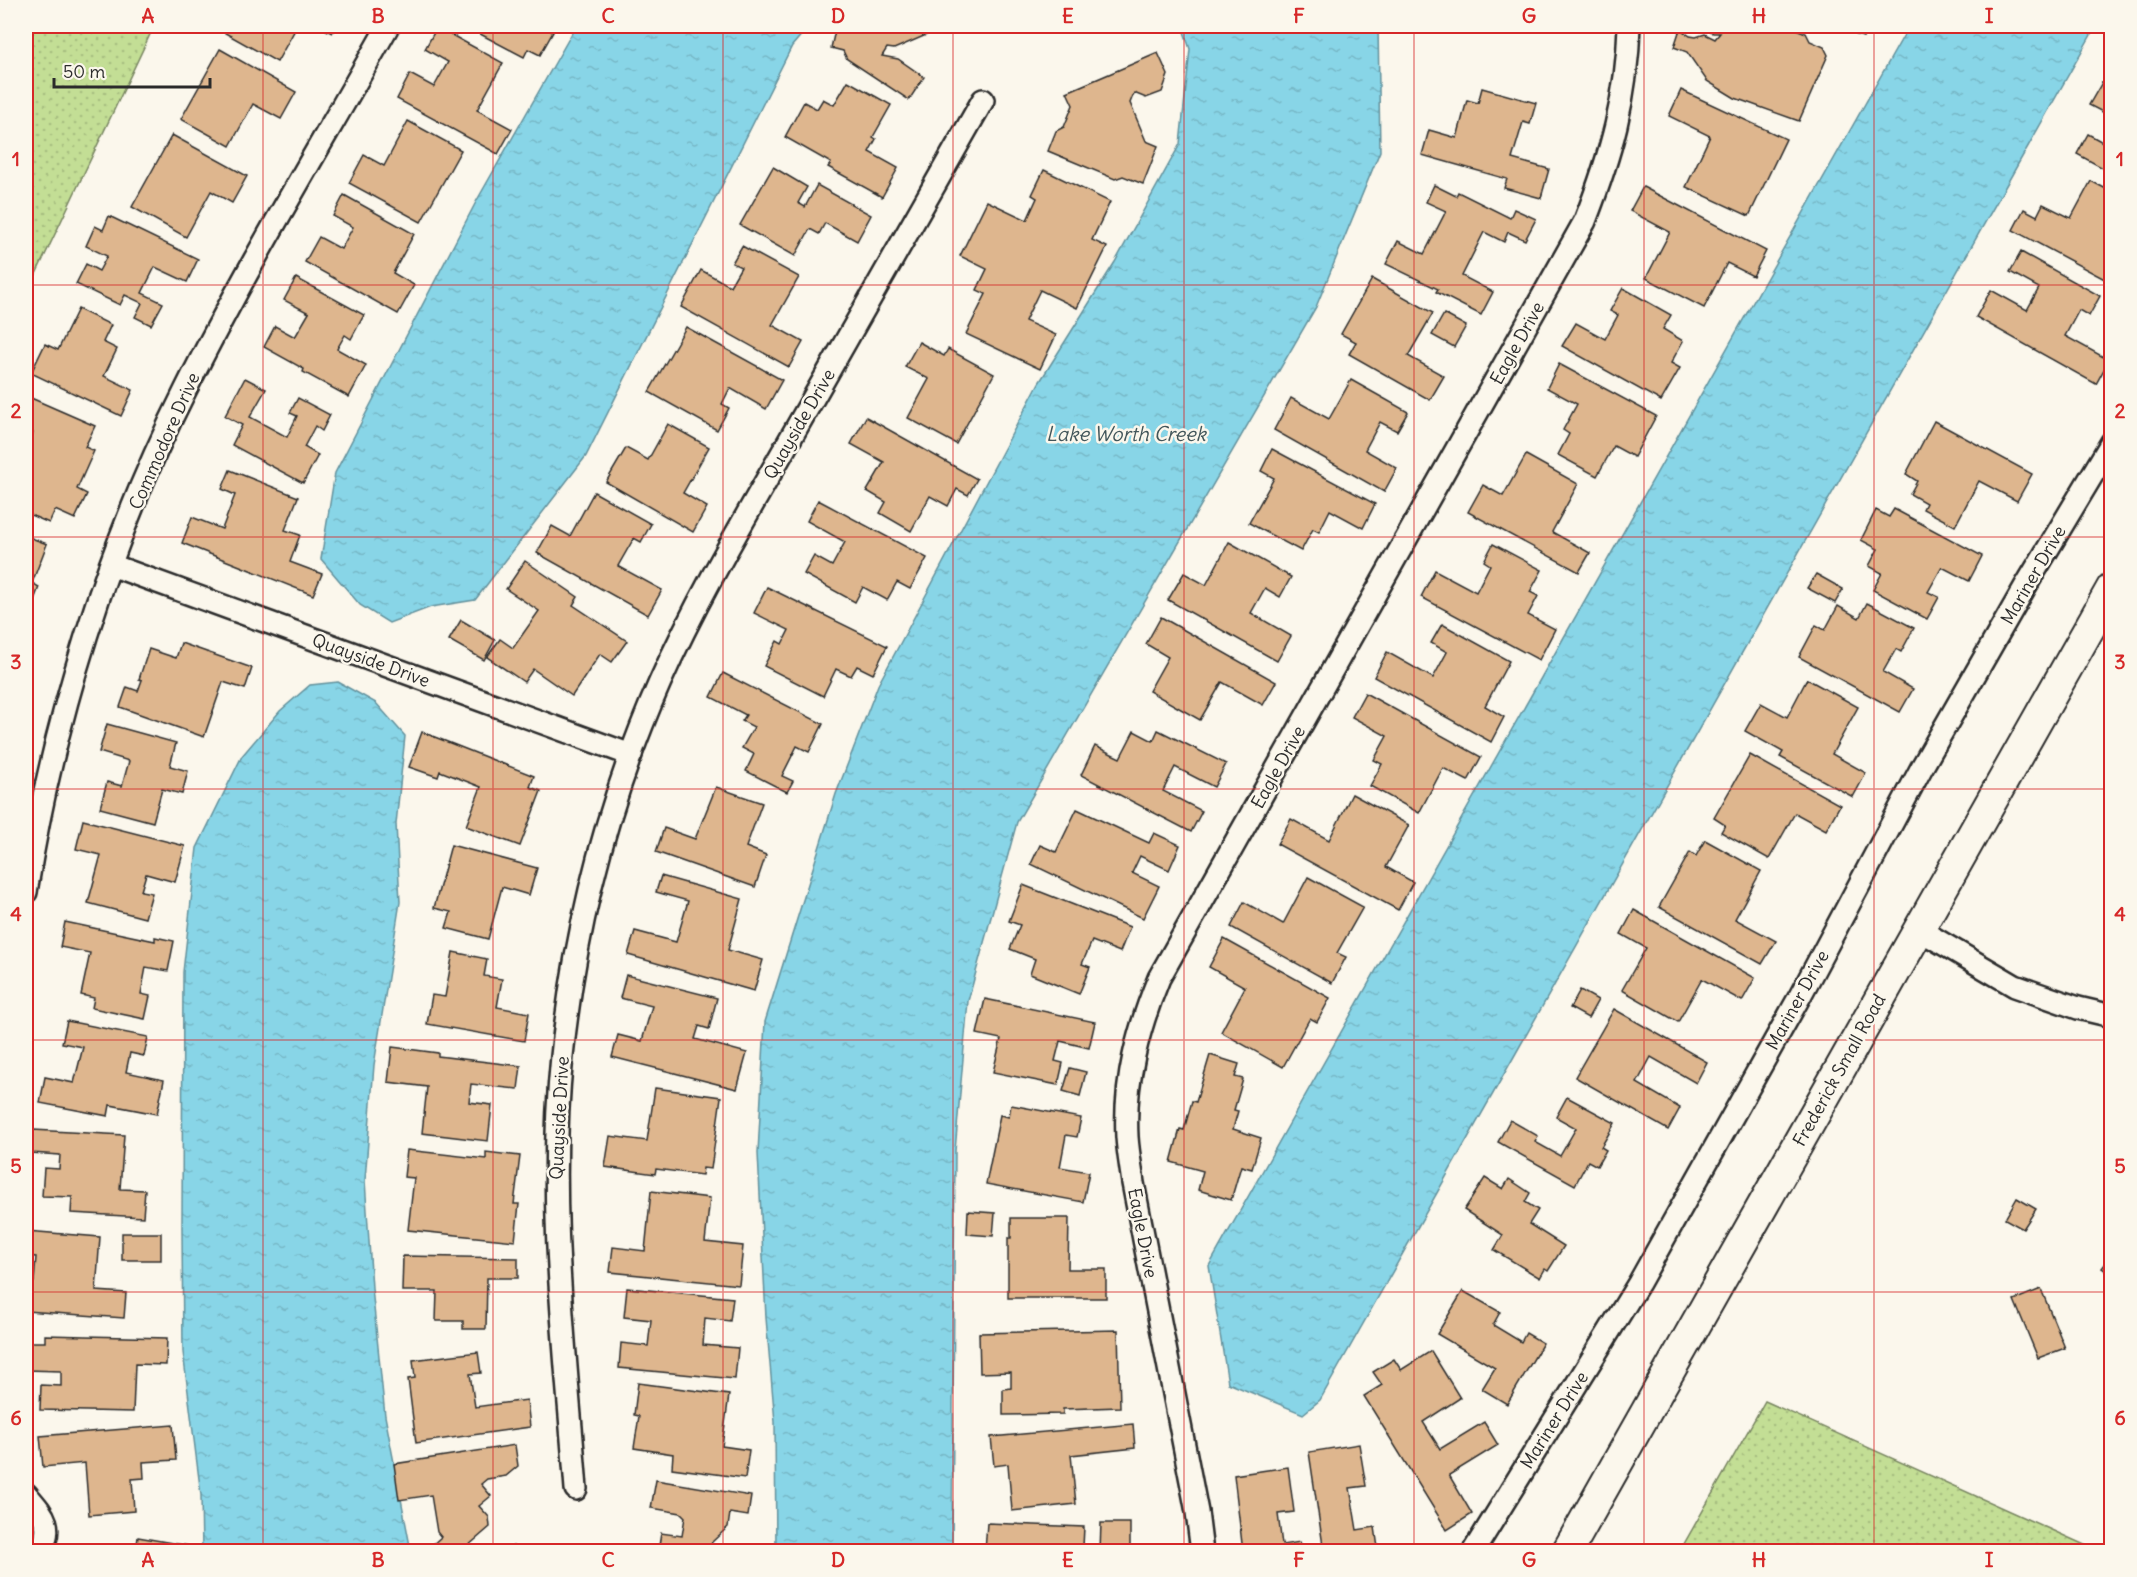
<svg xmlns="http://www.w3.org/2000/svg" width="2137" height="1577" font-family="Delius,sans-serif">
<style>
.grass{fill:url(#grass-dots);stroke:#778460;stroke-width:1.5}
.water{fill:url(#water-ripples);stroke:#63919c;stroke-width:1.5}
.building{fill:#deb68e;stroke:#2b2b2b;stroke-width:1.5}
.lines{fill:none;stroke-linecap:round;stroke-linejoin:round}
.street-casing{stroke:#2b2b2b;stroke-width:26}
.secondary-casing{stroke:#2b2b2b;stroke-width:34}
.street{stroke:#fbf7ec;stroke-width:21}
.secondary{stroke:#fbf7ec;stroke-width:30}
.grid{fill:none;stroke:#d62828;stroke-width:1.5;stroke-opacity:0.55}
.labels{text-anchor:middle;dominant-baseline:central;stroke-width:5;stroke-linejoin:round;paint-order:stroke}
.street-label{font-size:18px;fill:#2b2b2b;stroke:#fbf7ec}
.water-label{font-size:20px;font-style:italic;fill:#42565a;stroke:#fbf7ec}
.neatline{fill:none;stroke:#d62828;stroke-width:2}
.grid-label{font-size:20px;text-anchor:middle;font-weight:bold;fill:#d62828}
</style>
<defs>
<pattern id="grass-dots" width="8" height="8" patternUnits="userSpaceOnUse" patternTransform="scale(1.5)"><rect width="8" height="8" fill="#c3de95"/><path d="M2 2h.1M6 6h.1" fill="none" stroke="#a8bf81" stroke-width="1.8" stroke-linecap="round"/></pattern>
<pattern id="water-ripples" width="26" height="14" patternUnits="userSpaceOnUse" patternTransform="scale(1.5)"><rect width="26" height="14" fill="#88d5e7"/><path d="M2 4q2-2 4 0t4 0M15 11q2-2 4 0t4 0" fill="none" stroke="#76b7c6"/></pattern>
</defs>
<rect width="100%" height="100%" fill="#fbf7ec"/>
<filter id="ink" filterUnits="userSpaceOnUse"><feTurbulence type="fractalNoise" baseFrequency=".0167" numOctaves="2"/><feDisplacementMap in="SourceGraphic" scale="12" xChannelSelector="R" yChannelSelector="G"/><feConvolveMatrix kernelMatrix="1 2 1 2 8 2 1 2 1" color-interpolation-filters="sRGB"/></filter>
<g filter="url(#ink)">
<g class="grass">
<path d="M26,26H154L26,295Z"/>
<path d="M1765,1401L2098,1551H1680Z"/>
</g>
<g class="water">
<path d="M576,26H809L792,46L586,456L475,600L431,607L389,623L360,605L321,559L335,473L476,202Z"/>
<path d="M1182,26H1378L1380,151L1316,307L1017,822L968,1001L955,1151L952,1551H776L775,1422L766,1318L758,1153L765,1022L836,794L878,685L1039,383L1115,262L1180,144L1190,49Z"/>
<path d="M1909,26H2096L1320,1400L1303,1414L1228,1383L1209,1266Z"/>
<path d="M338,682L376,703L405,736L396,824L400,902L374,1065L365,1180L372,1288L385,1416L411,1551H202L201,1495L183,1352L182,1227L183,972L197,848L242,756L280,711L310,685Z"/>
</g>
<g class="building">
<path d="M220,26H297L277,62L218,29Z"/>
<path d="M319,26H336L332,33Z"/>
<path d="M465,26H542L553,32L540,55L528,49L524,57Z"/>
<path d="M836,26H933L931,33L894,49L887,48L882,56L898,59L924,77L909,100L847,59L843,51L831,48Z"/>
<path d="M1704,26H1788L1806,33L1810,41L1824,47L1828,55L1799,121L1735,98L1707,81L1687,52L1674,47L1680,29L1690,36L1696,37L1705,34L1715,39L1720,33H1713Z"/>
<path d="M1831,26H1867L1863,37Z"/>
<path d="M437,27L503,63L477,110L512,129L498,154L397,99L410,74L434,87L448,62L425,49Z"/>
<path d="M220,49L296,92L281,119L253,104L230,146L181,119Z"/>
<path d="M1158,53L1168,75L1162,92L1146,98L1134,93L1130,103L1146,141L1158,146L1143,184L1123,176L1115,179L1048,151L1056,131L1064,127L1073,105L1067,92Z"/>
<path d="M2104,79L2112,83V117L2089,105Z"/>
<path d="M848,81L891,105L873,137L876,139L869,152L898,168L882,197L828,167L831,163L785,137L804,102L817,109L823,99L834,105Z"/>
<path d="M1482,88L1536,103L1530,124L1523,122L1512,159L1549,169L1541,198L1504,188L1507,179L1422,155L1429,130L1457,138L1467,100L1478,103Z"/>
<path d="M1681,90L1786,139L1749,216L1686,187L1710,136L1669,116Z"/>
<path d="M408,121L461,150L421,222L349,183L364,155L384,166Z"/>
<path d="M2088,134L2108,145L2112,139V173L2077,154Z"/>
<path d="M172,135L247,176L232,203L211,191L186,237L132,207Z"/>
<path d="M773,167L807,187L798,203L805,207L817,185L871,215L857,241L825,223L819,234L810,229L795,256L740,225Z"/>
<path d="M1044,170L1110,202L1092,240L1107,247L1077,308L1040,290L1025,321L1056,335L1040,369L966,334L986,294L977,290L987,269L960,256L987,201L1027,220L1037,198L1032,195Z"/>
<path d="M2091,181L2112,192V283L2013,230L2024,209L2037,216L2043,204L2071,218Z"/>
<path d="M1434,185L1456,196L1458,192L1510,218L1514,209L1536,219L1525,240L1508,232L1504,242L1484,232L1462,276L1493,292L1481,315L1436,292L1438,289L1386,264L1398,241L1424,254L1446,211L1426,202Z"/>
<path d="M1643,187L1766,251L1753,276L1727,263L1704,308L1646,278L1670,232L1630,211Z"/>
<path d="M344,195L414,234L393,273L414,285L398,314L305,262L319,237L341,249L353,227L333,216Z"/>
<path d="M109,216L198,259L187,282L155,267L142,293L163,303L151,325L135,317L142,303L125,295L120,305L76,284L86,264L99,271L107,256L86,246L95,226L103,230Z"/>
<path d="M742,246L799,277L772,325L803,342L789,367L681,307L701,270L730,286L741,267L732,263Z"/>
<path d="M2021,252L2100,296L2089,316L2079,310L2065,336L2109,360L2096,384L1976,317L1991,290L2027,310L2039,288L2010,272Z"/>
<path d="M296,278L364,315L351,339L345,335L337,349L366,365L349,397L303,372L304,369L264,347L275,326L295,337L309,313L284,300Z"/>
<path d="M1372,279L1433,313L1408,356L1444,376L1430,400L1349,354L1356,342L1341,334Z"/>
<path d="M1623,288L1671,315L1663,329L1683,341L1671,363L1680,368L1661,401L1562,346L1576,323L1605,339L1618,315L1610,311Z"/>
<path d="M78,309L111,325L103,342L117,349L104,376L133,390L121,416L31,373L45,344L58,350Z"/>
<path d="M1444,314L1466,326L1454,347L1432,335Z"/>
<path d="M686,327L782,380L766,409L730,388L722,404L729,408L717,430L649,392Z"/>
<path d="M919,342L944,356L948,349L994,374L956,444L908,418L929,379L905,367Z"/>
<path d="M1559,364L1656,416L1634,457L1614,446L1597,476L1558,455L1569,434L1563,430L1577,404L1547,388Z"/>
<path d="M245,378L266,389L250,417L287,437L297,416L290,413L298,398L330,415L322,431L315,426L304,447L318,455L303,483L232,445L242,425L225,416Z"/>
<path d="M1351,380L1408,412L1397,431L1380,422L1365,450L1397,468L1384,492L1274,430L1291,398L1329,419Z"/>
<path d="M31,398L95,426L85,447L94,451L77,489L87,494L75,519L55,510L49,523L26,513V451L33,433L26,430V410Z"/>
<path d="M866,417L977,479L968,495L957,489L948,506L930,496L911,531L880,513L886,502L867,491L884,462L851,444Z"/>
<path d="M1934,421L2032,474L2017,501L1979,481L1955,526L1923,509L1926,503L1910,494L1917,481L1906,474Z"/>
<path d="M668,424L709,447L683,493L707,507L693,532L606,482L626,448L648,460Z"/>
<path d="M1272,449L1375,504L1363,528L1330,510L1319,532L1313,529L1301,551L1249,523L1274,478L1261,471Z"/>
<path d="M1526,455L1578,484L1552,532L1590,553L1579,572L1468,512L1483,485L1503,496Z"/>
<path d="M230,470L298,497L285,530L300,535L290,562L322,574L313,595L182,543L192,517L222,529L235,495L222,489Z"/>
<path d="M594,492L651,524L641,542L634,538L618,566L662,590L648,615L537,553L552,526L570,536Z"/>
<path d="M818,500L927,558L910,589L897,582L887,600L863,587L855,602L804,574L814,556L832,566L845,542L807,521Z"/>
<path d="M1894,509L1982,556L1969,581L1942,567L1928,592L1939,597L1927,619L1873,590L1882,573L1869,566L1878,549L1861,540L1876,510L1889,517Z"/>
<path d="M26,536L47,544L32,583L39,587L26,621Z"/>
<path d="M1229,542L1291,577L1280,597L1265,588L1251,613L1291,636L1277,661L1168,600L1184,573L1206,585Z"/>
<path d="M1493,544L1542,570L1530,592L1538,596L1528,615L1555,629L1539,660L1421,597L1435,570L1476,592L1490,565L1484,561Z"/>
<path d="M525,561L578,597L573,605L627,641L612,662L600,654L572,696L533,669L524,682L487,657L500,639L513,648L539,611L506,589Z"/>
<path d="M1816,574L1843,589L1835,603L1807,588Z"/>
<path d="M767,587L887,646L873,674L857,666L851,676L836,669L823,696L764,666L777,641L782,644L789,630L754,613Z"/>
<path d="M1867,603L1914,628L1901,652L1896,649L1883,672L1913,689L1900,712L1799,657L1816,625L1825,630L1838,606L1859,618Z"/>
<path d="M1161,617L1276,682L1263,705L1222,682L1200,720L1149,691L1168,657L1146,644Z"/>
<path d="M461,620L495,640L484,660L449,640Z"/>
<path d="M1442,624L1509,661L1485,706L1504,717L1491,742L1374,677L1387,652L1433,678L1447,652L1431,643Z"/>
<path d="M181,643L252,668L245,689L223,682L204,737L120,707L127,687L138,691L142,680L139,679L149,649L176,658Z"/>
<path d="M723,673L823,724L809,752L797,746L782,776L793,781L787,792L746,771L754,754L742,748L754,727L742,721L746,715L711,697Z"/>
<path d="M1807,679L1858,707L1832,754L1866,773L1853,797L1780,757L1783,752L1745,731L1761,703L1787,717Z"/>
<path d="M1365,693L1481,757L1468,781L1443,768L1419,813L1370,786L1382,764L1374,760L1387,736L1352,717Z"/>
<path d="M107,724L176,743L170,766L188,771L182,794L162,789L153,822L100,808L107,782L122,786L129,761L99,752Z"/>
<path d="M1158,730L1226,764L1214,787L1175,767L1163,791L1202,811L1191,832L1081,775L1095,746L1120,758L1134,731L1153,741Z"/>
<path d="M422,732L534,776L530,787L541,791L520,846L466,826L481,787L440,771L438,777L409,767Z"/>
<path d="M1750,755L1840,805L1826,830L1795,813L1769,859L1721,832L1725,825L1714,818Z"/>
<path d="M716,787L762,803L746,847L766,855L755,887L656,852L664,828L695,839Z"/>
<path d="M1352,794L1409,825L1386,867L1413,882L1398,910L1277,844L1291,819L1329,840Z"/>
<path d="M1077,809L1149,843L1154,833L1180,845L1169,870L1140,856L1132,873L1159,886L1143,918L1031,864L1040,845L1056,852Z"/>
<path d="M83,820L185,846L175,882L146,874L141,891L152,893L145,918L88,903L101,855L76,849Z"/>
<path d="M1705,840L1761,871L1735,919L1776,941L1762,964L1659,907L1690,852L1696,856Z"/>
<path d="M451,845L537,868L529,895L502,887L488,939L446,928L451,912L434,908Z"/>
<path d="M661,876L742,899L728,950L763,960L754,991L628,955L635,931L676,942L688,901L656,892Z"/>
<path d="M1308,877L1363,907L1337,953L1346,957L1332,983L1231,927L1244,902L1283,924Z"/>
<path d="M1023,885L1130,927L1120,952L1092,941L1082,964L1090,967L1079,994L1030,974L1035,959L1010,949L1020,925L1009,921Z"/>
<path d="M1634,910L1755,978L1742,1001L1702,979L1678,1022L1622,990L1646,948L1621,934Z"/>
<path d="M65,922L155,941V937L174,941L168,971L146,967L141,994L150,996L145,1019L92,1008L94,998L81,995L90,953L60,947Z"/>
<path d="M1224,939L1330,998L1317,1022L1310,1018L1283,1067L1221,1032L1245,987L1209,967Z"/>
<path d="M453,952L487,959L484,976L502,979L497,1007L529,1013L524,1041L427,1024L432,995L445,997Z"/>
<path d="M626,975L717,998L709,1029L699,1026L695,1039L747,1053L737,1089L612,1057L618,1035L642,1041L652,1006L620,998Z"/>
<path d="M1580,990L1598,1000L1588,1018L1570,1008Z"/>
<path d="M985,999L1095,1022L1089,1048L1060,1041L1055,1061L1063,1063L1058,1085L993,1072L1001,1039L977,1034Z"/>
<path d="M1614,1009L1707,1062L1696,1083L1651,1057L1637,1083L1680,1108L1668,1130L1575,1077Z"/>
<path d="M67,1021L148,1037L144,1056L130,1053L126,1072L164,1080L157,1114L110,1105L108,1116L40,1103L45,1077L74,1083L83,1047L62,1043Z"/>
<path d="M392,1047L438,1053V1056L521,1066L518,1089L471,1084L469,1102L492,1105L488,1141L422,1133L427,1087L388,1082Z"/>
<path d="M1210,1055L1239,1064L1235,1077L1243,1079L1234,1110L1238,1111L1233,1129L1261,1138L1252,1169L1241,1166L1231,1200L1198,1190L1203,1171L1171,1162L1180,1129L1184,1130L1192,1101L1196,1102Z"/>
<path d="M1070,1068L1086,1072L1080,1096L1063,1091Z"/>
<path d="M655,1088L721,1097L711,1169L703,1168L702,1175L656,1169L655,1174L605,1167L610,1136L647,1141Z"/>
<path d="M1567,1097L1615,1123L1601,1147L1606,1150L1597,1166L1588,1161L1575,1185L1498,1142L1510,1120L1538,1136L1535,1142L1560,1156L1576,1128L1556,1117Z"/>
<path d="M1011,1105L1081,1118L1077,1137L1066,1135L1060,1167L1089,1172L1083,1202L986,1184L1000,1115L1009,1117Z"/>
<path d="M33,1130L124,1135L120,1189L145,1190L143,1217L71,1213L72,1197L42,1196L44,1168L59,1169L60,1155L31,1153Z"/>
<path d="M407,1150L486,1159V1152L520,1156L514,1204H519L515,1241L408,1230L414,1178L404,1177Z"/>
<path d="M1485,1178L1503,1189L1509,1179L1530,1193L1525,1202L1538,1210L1529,1224L1564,1246L1548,1271L1545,1269L1540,1278L1494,1250L1503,1235L1464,1210Z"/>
<path d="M651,1191L710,1198L705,1242L743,1246L739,1285L610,1272L613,1247L645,1251Z"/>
<path d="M2017,1198L2036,1209L2023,1229L2005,1219Z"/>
<path d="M968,1211L995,1213L993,1236L967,1234Z"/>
<path d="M1011,1218H1069L1068,1269H1106V1298H1008V1238H1011Z"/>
<path d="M26,1231L100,1237L96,1291L126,1293L124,1318L26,1311V1282H34L36,1257L26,1256Z"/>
<rect x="122" y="1233" width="39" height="27"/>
<path d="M2112,1255V1275L2102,1268Z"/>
<path d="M403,1256L518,1258V1278H487L486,1329H463V1321H436L437,1291H402Z"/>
<path d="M627,1288L733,1298L730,1321L705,1318L703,1345L738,1348L735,1379L619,1368L621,1343L648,1346L651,1320L624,1317Z"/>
<path d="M2041,1289L2065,1348L2038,1358L2014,1300Z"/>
<path d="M1463,1291L1500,1312L1493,1325L1521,1342L1526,1333L1543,1343L1507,1404L1482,1389L1495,1368L1437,1334Z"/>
<path d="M1118,1330L1120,1407L1063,1409V1414L1003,1415V1389L1011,1388V1372L980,1373L979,1333Z"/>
<path d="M45,1335L167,1338L166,1365L135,1364L133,1412L40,1410L41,1385L61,1386V1371L26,1370V1342H45Z"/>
<path d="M1431,1351L1460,1398L1423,1422L1440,1449L1484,1422L1498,1445L1449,1475L1472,1514L1447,1530L1364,1396L1382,1385L1373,1372L1394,1359L1401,1370Z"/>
<path d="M478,1352L481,1373L470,1374L475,1407L527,1400L530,1427L416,1443L408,1379L415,1378L413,1360Z"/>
<path d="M638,1383L729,1395L722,1446L749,1450L745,1478L672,1468L673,1454L634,1448L639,1416L634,1415Z"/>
<path d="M1133,1424L1135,1448L1071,1455L1076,1504L1012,1511L1008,1464L994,1466L991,1437Z"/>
<path d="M173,1425L176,1460L143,1462L144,1478L132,1479L134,1511L89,1515L85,1463L43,1467L40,1436Z"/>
<path d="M1359,1444L1366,1486L1350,1488L1357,1530L1375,1527L1378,1548L1357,1552H1324L1309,1452Z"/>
<path d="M515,1445L518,1466L506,1476L487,1479L481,1484L491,1496L479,1506L489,1517L490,1527L461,1552H433L430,1547L441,1537L437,1532L431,1495L399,1500L394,1464Z"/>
<path d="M1288,1467L1294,1512L1278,1514L1282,1545L1300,1542L1301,1552H1243L1234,1475Z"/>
<path d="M656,1480L751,1496L748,1516L730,1513L728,1527L711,1543L719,1552H658L661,1533L682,1536L685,1517L681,1513L651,1508Z"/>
<path d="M987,1523L1084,1527L1083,1547H1090V1552L985,1551Z"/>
<path d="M1101,1523H1130V1551H1100Z"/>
<path d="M138,1537L190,1546L189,1552H105L106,1546L136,1551Z"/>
<path d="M627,1545L633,1552H621Z"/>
<path d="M513,1546L519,1552H507Z"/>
</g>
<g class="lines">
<g class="street-casing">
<g id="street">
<path d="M111,565L631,755"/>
<path d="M26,892C53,721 107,546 185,391C247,266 320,147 388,26"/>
<path d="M1918,929L2015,986L2078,1008L2112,1016"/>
<path d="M576,1489C565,1345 547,1200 562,1056C575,928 608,800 660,682C701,590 753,505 802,418C862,312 923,206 983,100"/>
<path d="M26,1494C43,1514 55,1525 40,1552"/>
<path d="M1202,1552L1197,1512L1133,1183C1131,1168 1128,1152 1127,1137C1124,1081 1138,1029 1159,978L1585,221C1611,154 1627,98 1629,26"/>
<path d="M1473,1552L1639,1283L1800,996L1922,767L2025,587L2112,442"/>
</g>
</g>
<g class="secondary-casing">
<path id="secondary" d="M1567,1552L2112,588"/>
</g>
<use href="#street" class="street"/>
<use href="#secondary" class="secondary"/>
</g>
</g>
<path class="grid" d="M263,26V1552M493,26V1552M723,26V1552M953,26V1552M1184,26V1552M1414,26V1552M1644,26V1552M1874,26V1552M26,285H2112M26,537H2112M26,789H2112M26,1040H2112M26,1292H2112"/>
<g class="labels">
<g class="street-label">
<text transform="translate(1517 343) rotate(-61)">Eagle Drive</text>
<text transform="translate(799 424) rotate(-60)">Quayside Drive</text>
<text transform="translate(164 441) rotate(-66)">Commodore Drive</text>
<text transform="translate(2033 575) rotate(-60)">Mariner Drive</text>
<text transform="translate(371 660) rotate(20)">Quayside Drive</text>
<text transform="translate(1278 767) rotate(-61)">Eagle Drive</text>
<text transform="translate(1797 1000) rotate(-61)">Mariner Drive</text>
<text transform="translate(1839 1070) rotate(-61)">Frederick Small Road</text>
<text transform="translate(559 1118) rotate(-87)">Quayside Drive</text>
<text transform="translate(1143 1233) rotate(79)">Eagle Drive</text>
<text transform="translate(1554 1420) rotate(-58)">Mariner Drive</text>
</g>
<g class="water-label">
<text x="1126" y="433">Lake Worth Creek</text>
</g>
</g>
<rect width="2137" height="1577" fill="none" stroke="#fbf7ec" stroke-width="66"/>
<path d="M54 78v9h156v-9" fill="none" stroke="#2b2b2b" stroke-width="3"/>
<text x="63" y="78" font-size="18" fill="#2b2b2b" stroke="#fbf7ec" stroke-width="4.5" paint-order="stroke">50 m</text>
<rect x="33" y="33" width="2071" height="1511" class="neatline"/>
<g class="grid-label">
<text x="148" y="23">A</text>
<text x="378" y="23">B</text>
<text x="608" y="23">C</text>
<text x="838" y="23">D</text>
<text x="1068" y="23">E</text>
<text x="1299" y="23">F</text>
<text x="1529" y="23">G</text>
<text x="1759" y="23">H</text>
<text x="1989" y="23">I</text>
<text x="16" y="166">1</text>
<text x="2120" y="166">1</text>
<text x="16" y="418">2</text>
<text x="2120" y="418">2</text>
<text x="16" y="669">3</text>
<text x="2120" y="669">3</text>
<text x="16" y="921">4</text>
<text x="2120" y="921">4</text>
<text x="16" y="1173">5</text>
<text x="2120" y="1173">5</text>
<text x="16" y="1425">6</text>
<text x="2120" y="1425">6</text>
<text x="148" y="1567">A</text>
<text x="378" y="1567">B</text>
<text x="608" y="1567">C</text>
<text x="838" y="1567">D</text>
<text x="1068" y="1567">E</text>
<text x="1299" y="1567">F</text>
<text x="1529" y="1567">G</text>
<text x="1759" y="1567">H</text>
<text x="1989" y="1567">I</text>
</g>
</svg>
